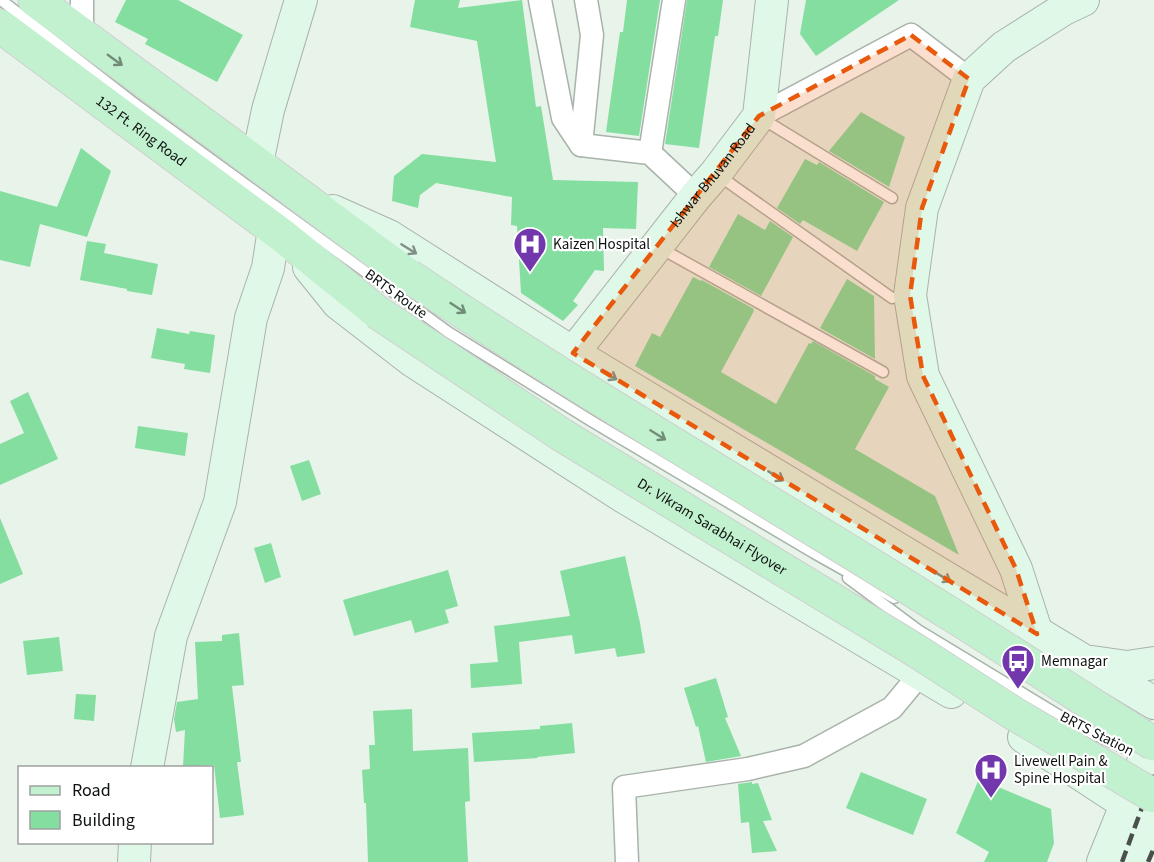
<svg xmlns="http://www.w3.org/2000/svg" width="1154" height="862" font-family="'Source Sans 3',sans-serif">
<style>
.building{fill:#84dea0}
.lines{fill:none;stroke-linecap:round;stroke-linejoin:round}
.lane-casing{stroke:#a9b3ab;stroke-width:13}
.street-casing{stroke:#a9b3ab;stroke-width:25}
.secondary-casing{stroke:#a9b3ab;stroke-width:34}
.primary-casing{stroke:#cfd0cf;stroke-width:35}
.lane{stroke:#fff;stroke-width:10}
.street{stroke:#fff;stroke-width:22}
.secondary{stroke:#e0f8e7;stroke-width:32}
.primary{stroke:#c2f1d0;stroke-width:33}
.rail{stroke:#494f4b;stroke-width:4.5;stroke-dasharray:12 6;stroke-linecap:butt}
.primary-bridge-casing{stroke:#cfd0cf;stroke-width:35;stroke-linecap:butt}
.primary-bridge{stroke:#c2f1d0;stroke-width:33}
.oneway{stroke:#718d7a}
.oneway2{stroke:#829186}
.marked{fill:#e8590c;fill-opacity:0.2;stroke:#e8590c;stroke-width:4.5;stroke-dasharray:12 8;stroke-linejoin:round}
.labels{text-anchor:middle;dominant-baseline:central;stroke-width:4.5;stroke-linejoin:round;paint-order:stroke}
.street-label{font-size:15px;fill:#0f1310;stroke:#fff}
.poi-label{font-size:15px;fill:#0f1310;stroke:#fff;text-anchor:start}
</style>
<rect width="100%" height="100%" fill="#e8f3ea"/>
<g class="building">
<path d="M126,0H178L243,35L217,82L145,44L148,39L115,22Z"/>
<path d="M415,0H460L458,8L522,0L536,107L541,106L553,180L638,182L636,229L603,228L604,271L595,270L573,301L578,305L563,321L521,293L517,226L511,225L512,197L436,183L420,195L418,208L392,201L394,176L422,154L496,162L477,41L410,27Z"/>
<path d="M627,0H660L639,136L606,132L620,32H623Z"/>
<path d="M687,0H723L718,36H715L699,148L665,144Z"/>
<path d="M806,0H899L816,56L800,34Z"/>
<path d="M861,112L905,137L889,187L829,151Z"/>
<path d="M81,148L111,171L87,237L40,224L30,267L0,260V191L57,207Z"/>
<path d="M805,159L817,165L819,162L884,202L857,251L803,220L800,224L777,208Z"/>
<path d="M738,214L765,230L770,221L793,237L761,296L709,267Z"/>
<path d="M87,241L106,244L104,253L158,264L152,295L127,291V289L80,280Z"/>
<path d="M693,277L701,281L702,280L754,309L753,310L754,311L721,372L776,404L809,343L811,344L813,341L875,376V379L889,387L855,449L935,496L959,555L635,366L652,333L660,337Z"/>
<path d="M847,279L874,296L875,359L820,328Z"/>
<path d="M157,328L189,334L190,331L215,335L210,373L184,369L185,364L151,358Z"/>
<path d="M28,392L58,459L0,485V444L24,433L10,401Z"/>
<path d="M138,426L188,433L185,456L135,448Z"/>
<path d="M309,460L321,494L302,501L290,466Z"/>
<path d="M0,518L23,574L0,584Z"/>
<path d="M271,543L281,577L265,583L254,548Z"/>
<path d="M625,556L640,623L645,653L617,657L615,648L575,654L572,635L519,642L522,684L471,688L470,664L498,662L494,626L570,616L560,571Z"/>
<path d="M448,570L458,606L445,610L449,623L415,633L411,620L354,636L343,600Z"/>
<path d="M239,633L244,685L232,686L241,762H237L244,815L220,818L214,765L183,767L185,730L176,732L174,719L177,702L198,699L195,642L222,641V635Z"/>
<path d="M59,637L63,671L27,675L23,641Z"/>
<path d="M716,678L728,717L725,718L741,756L706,762L698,726L696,727L684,688Z"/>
<path d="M76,694L96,695L94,721L74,719Z"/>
<path d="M412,709L413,751L468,748L470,801L465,802L468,862H368L366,803H364L362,770L370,769L369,745H375L373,711Z"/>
<path d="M572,723L575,753L537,757L538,758L474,762L472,733L540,729V726Z"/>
<path d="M861,772L927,799L913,835L846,808Z"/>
<path d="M979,779L1051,809L1054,843L1047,862H984L989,852L956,833Z"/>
<path d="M752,782V784L758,783L772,820L763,821L777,851L752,853L749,822L741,823L738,784Z"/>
</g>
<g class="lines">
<g class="lane-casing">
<g id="lane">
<path d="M1,0L131,101L448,332L593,422L814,553L894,598"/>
<path d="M761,118L892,198"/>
<path d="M718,175L892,298"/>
<path d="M660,248L883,372"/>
<path d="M848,578L918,630L1078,727L1142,756"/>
</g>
</g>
<g class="street-casing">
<g id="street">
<path d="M540,0L563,118L581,145L650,153L696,196"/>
<path d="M82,35V0"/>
<path d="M759,116L911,35L969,79"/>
<path d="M581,145L592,35L586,0"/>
<path d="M650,153L674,0"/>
<path d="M627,862L624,787L748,769L804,756L892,708L921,673"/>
</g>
</g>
<g class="secondary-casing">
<g id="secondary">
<path d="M257,163L268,110L301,0"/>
<path d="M333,211L389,236L573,353L1154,703"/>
<path d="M309,267L338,303L413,361L624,497L951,692"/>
<path id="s1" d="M573,353L696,196L716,173L759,116L772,0"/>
<path d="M1037,634L1016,569L923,376L910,295L922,208L969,79L1004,47L1064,9L1083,0"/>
<path d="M1092,662L1127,667L1154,663"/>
<path d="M1024,737L1154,822"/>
<path d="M147,768L171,636L220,502L251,318L268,268L274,229"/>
<path d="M134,862L135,842"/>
<path d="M1103,862L1154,736"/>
<path d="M1132,862L1154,804"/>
</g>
</g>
<g class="primary-casing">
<g id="primary">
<path d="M35,0L409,276"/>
<path id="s2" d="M0,26L283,236L377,312"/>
</g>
</g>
<use href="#lane" class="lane"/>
<use href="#street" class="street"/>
<use href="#secondary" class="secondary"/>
<use href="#primary" class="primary"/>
<g class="rail">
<path d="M1122,862L1154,775"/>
<path d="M1148,862L1154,848"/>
</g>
<g class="primary-bridge-casing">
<g id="primary-bridge">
<path d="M409,276C586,395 771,501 952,615C1019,657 1086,701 1154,744"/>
<path id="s3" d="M377,312L562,435L915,650L1013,713L1154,796"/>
</g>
</g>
<use href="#primary-bridge" class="primary-bridge"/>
</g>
<defs><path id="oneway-shaft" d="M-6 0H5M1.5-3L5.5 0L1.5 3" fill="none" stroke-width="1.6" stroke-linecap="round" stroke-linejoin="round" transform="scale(1.5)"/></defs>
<g class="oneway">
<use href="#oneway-shaft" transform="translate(115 60) rotate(36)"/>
<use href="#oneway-shaft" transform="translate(458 308) rotate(33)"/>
<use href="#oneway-shaft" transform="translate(658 435) rotate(32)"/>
</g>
<g class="oneway2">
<use href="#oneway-shaft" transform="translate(409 249) rotate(32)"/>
<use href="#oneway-shaft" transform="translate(609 375) rotate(31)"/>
<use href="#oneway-shaft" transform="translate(776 476) rotate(31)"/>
<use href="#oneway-shaft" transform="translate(943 577) rotate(31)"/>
</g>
<path class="marked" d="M911,35L969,79L922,208L910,295L923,376L1016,569L1037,634L573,353L759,116Z"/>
<defs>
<g id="hospital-pin" transform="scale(1.725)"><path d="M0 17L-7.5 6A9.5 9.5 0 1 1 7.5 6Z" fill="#7237ad" stroke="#fff"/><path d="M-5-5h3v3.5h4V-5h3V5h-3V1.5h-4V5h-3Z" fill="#fff"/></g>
<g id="bus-pin" transform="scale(1.725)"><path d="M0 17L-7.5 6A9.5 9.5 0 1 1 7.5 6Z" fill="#7237ad" stroke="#fff"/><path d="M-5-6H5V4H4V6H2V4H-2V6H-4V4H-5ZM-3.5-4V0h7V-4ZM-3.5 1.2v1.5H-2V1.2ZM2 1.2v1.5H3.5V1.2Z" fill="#fff"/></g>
</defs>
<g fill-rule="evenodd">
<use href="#hospital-pin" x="530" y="244"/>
<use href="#bus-pin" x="1018" y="661"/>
<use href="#hospital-pin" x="991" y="770"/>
</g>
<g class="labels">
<g class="street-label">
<text stroke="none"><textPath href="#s2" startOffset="176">132 Ft. Ring Road</textPath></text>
<text stroke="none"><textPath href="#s1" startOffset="226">Ishwar Bhuvan Road</textPath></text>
<text transform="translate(396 294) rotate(36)">BRTS Route</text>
<text stroke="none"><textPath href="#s3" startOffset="398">Dr. Vikram Sarabhai Flyover</textPath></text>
<text transform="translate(1097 734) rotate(27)">BRTS Station</text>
</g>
<g class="poi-label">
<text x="553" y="244">Kaizen Hospital</text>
<text x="1041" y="661">Memnagar</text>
<text x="1014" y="761">Livewell Pain &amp;<tspan x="1014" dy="17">Spine Hospital</tspan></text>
</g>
</g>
<rect x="18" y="766" width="195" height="78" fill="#ffffff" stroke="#9fa19f" stroke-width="1.5"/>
<rect x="30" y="786" width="30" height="9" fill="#c2f1d0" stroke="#9fa19f" stroke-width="1.5"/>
<text x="72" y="796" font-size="18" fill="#0f1310">Road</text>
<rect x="30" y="811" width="30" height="18" fill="#84dea0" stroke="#9fa19f" stroke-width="1.5"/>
<text x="72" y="826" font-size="18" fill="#0f1310">Building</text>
</svg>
